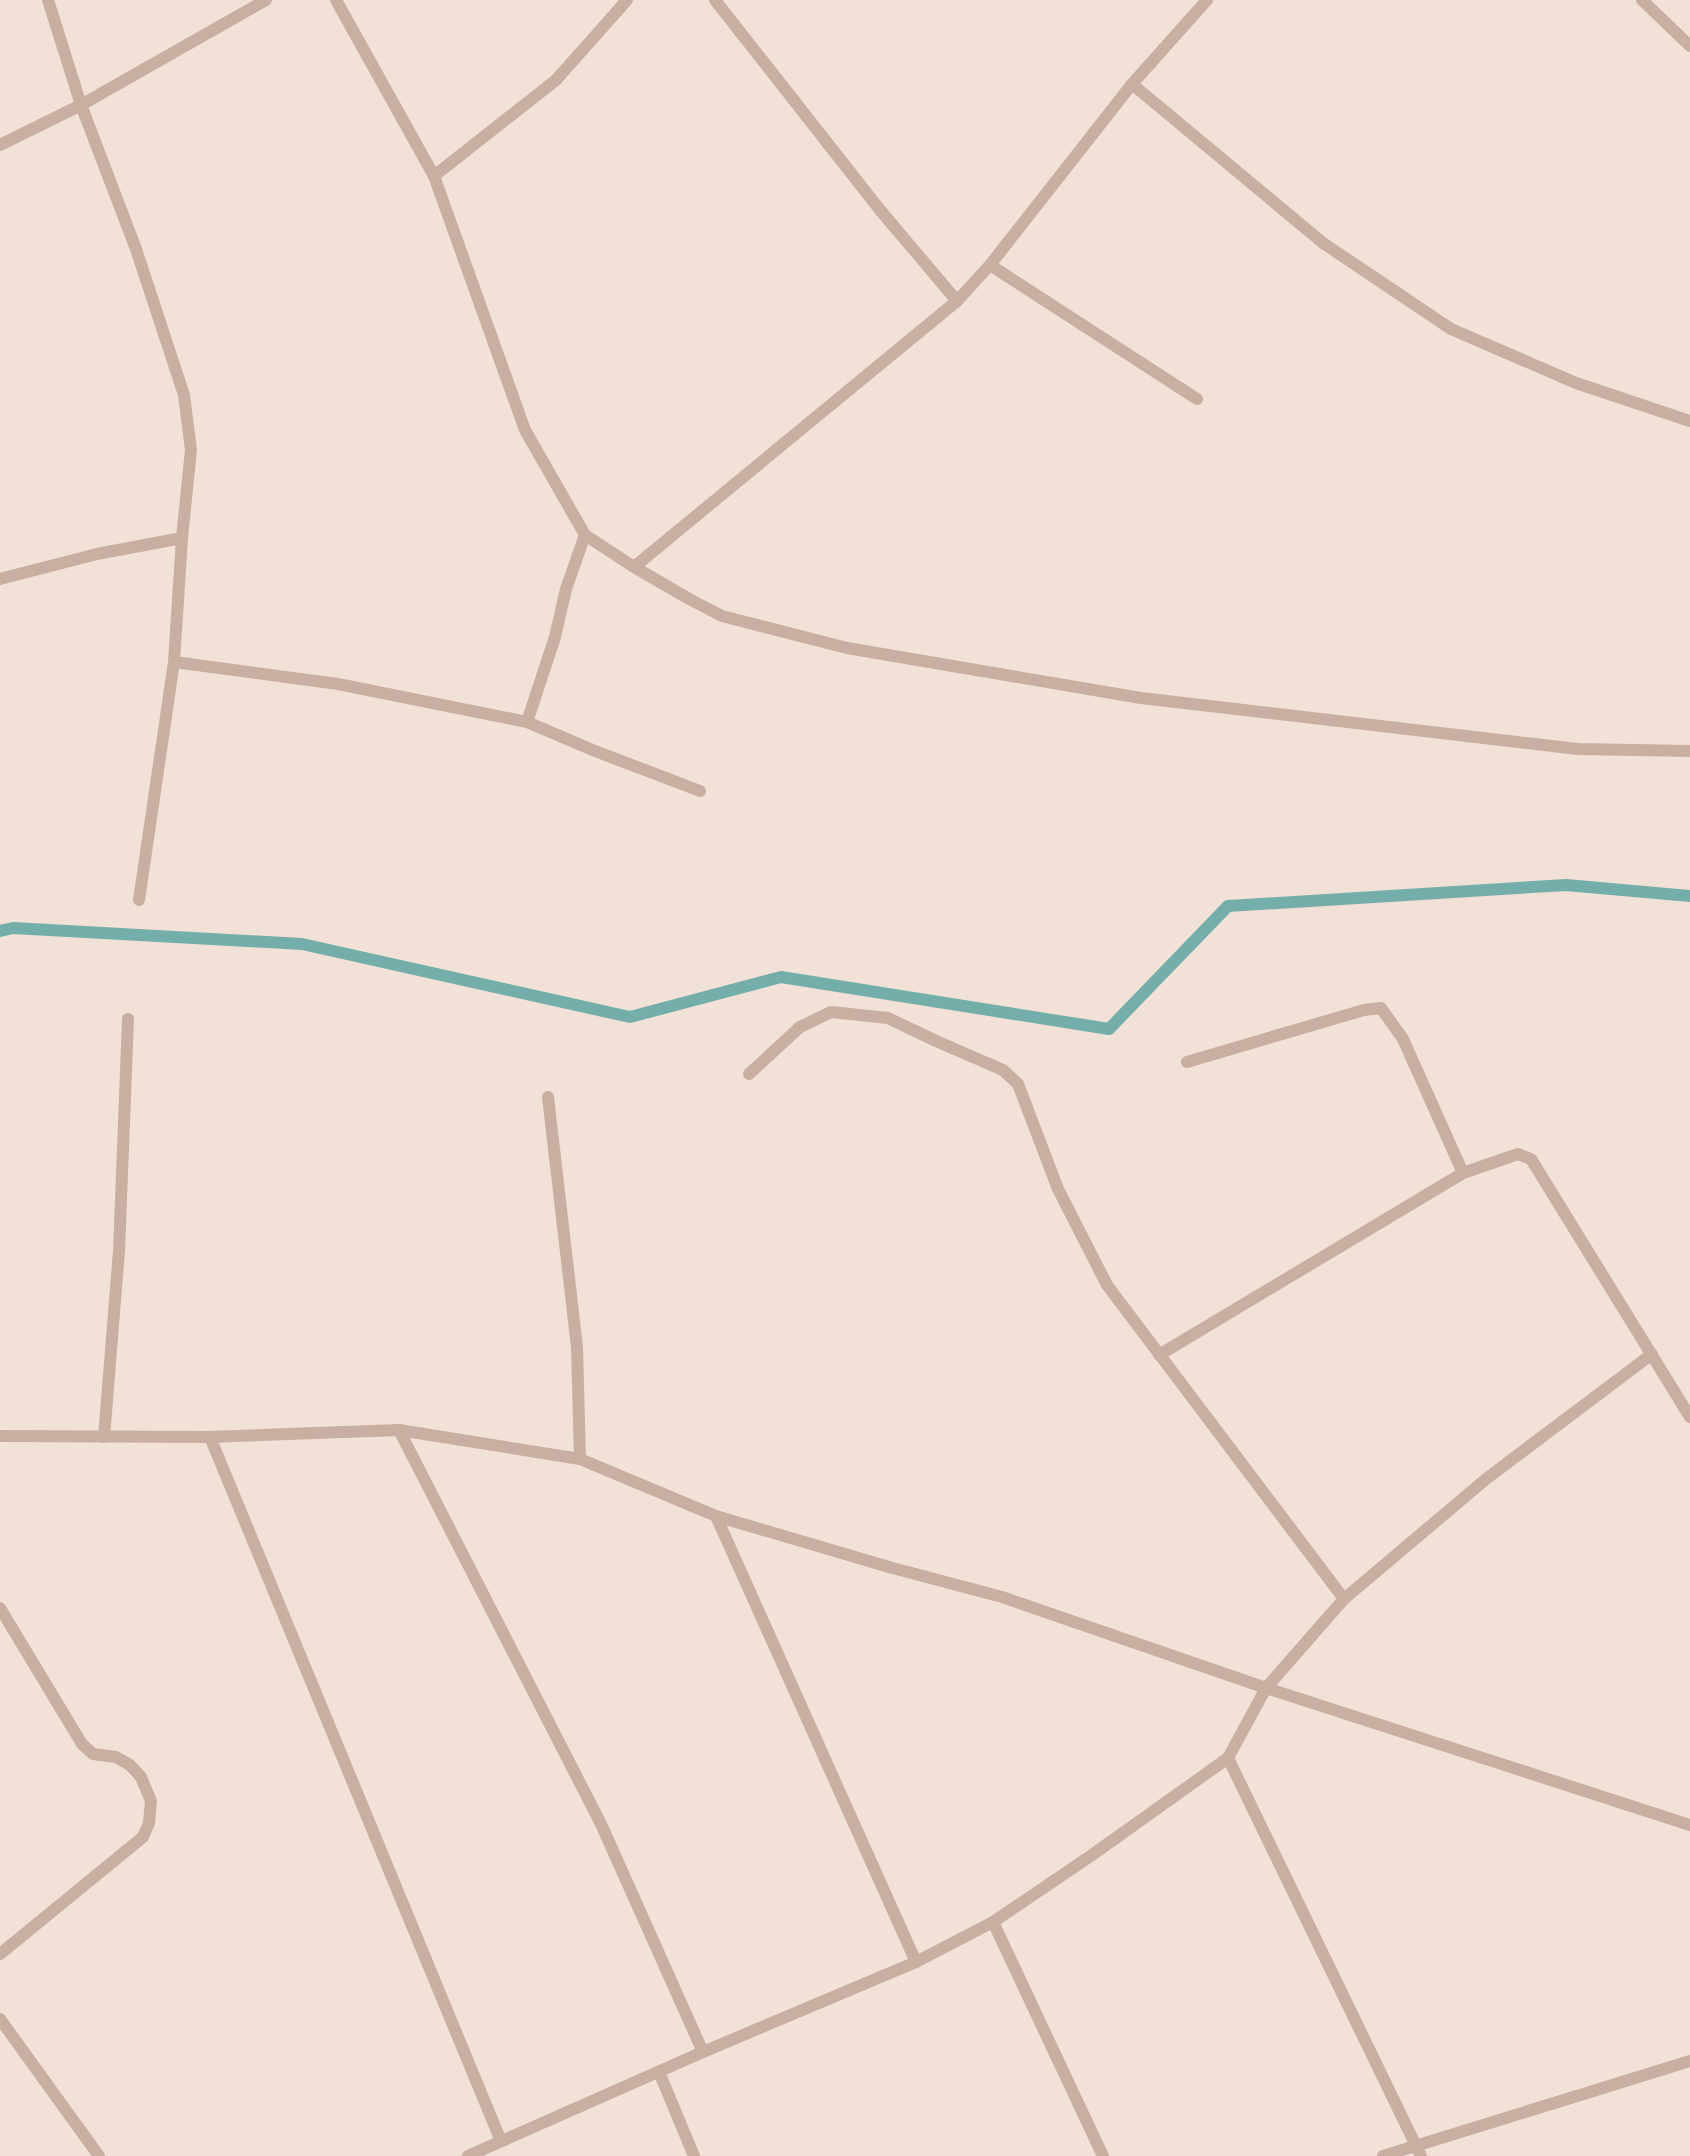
<svg xmlns="http://www.w3.org/2000/svg" width="1690" height="2156" font-family="'Fira Sans',sans-serif">
<style>
.lines{fill:none;stroke-linecap:round;stroke-linejoin:round}
.stream{stroke:#74aeaa;stroke-width:12}
.minor{stroke:#c9afa2;stroke-width:12}
</style>
<rect width="100%" height="100%" fill="#f1e1d6"/>
<g class="lines">
<path class="stream" d="M0,931L13,928L302,944L630,1017L781,977L1109,1029L1228,906L1566,885L1690,896"/>
<g class="minor">
<path d="M48,0L81,105L136,249L184,395L191,450L182,538L174,662L139,900"/>
<path d="M336,0L434,176L525,430L585,535L634,567L691,600L722,616L847,648L1141,698L1578,749L1690,751"/>
<path d="M715,0L880,210L957,301"/>
<path d="M1642,0L1690,46"/>
<path d="M1132,84L1323,243L1451,329L1576,383L1690,421"/>
<path d="M0,145L81,105L266,0"/>
<path d="M434,176L556,80L627,0"/>
<path d="M990,265L1197,399"/>
<path d="M634,567L957,301L990,265L1132,84L1207,0"/>
<path d="M0,579L97,554L182,538"/>
<path d="M174,662L338,684L527,722L595,751L700,791"/>
<path d="M527,722L555,637L566,589L585,535"/>
<path d="M1187,1062L1364,1010L1381,1008L1403,1039L1463,1173"/>
<path d="M749,1074L800,1027L831,1012L888,1018L936,1041L1003,1070L1018,1084L1058,1189L1107,1285L1344,1599"/>
<path d="M548,1097L577,1347L580,1459"/>
<path d="M1159,1355L1463,1173L1518,1154L1531,1159L1690,1417"/>
<path d="M399,1430L601,1824L703,2052"/>
<path d="M0,1436L210,1437L399,1430L580,1459L716,1516L889,1567L1002,1597L1266,1688L1690,1825"/>
<path d="M104,1437L119,1251L128,1019"/>
<path d="M210,1437L501,2141"/>
<path d="M716,1516L916,1962"/>
<path d="M0,1608L82,1744L93,1754L116,1757L130,1765L141,1777L151,1801L149,1823L143,1837L0,1954"/>
<path d="M1228,1758L1421,2156"/>
<path d="M993,1922L1103,2156"/>
<path d="M0,2019L99,2156"/>
<path d="M659,2072L694,2156"/>
<path d="M468,2156L703,2052L916,1962L993,1922L1092,1855L1228,1758L1266,1688L1344,1599L1486,1479L1652,1354"/>
<path d="M1383,2156L1690,2061"/>
</g>
</g>
</svg>
